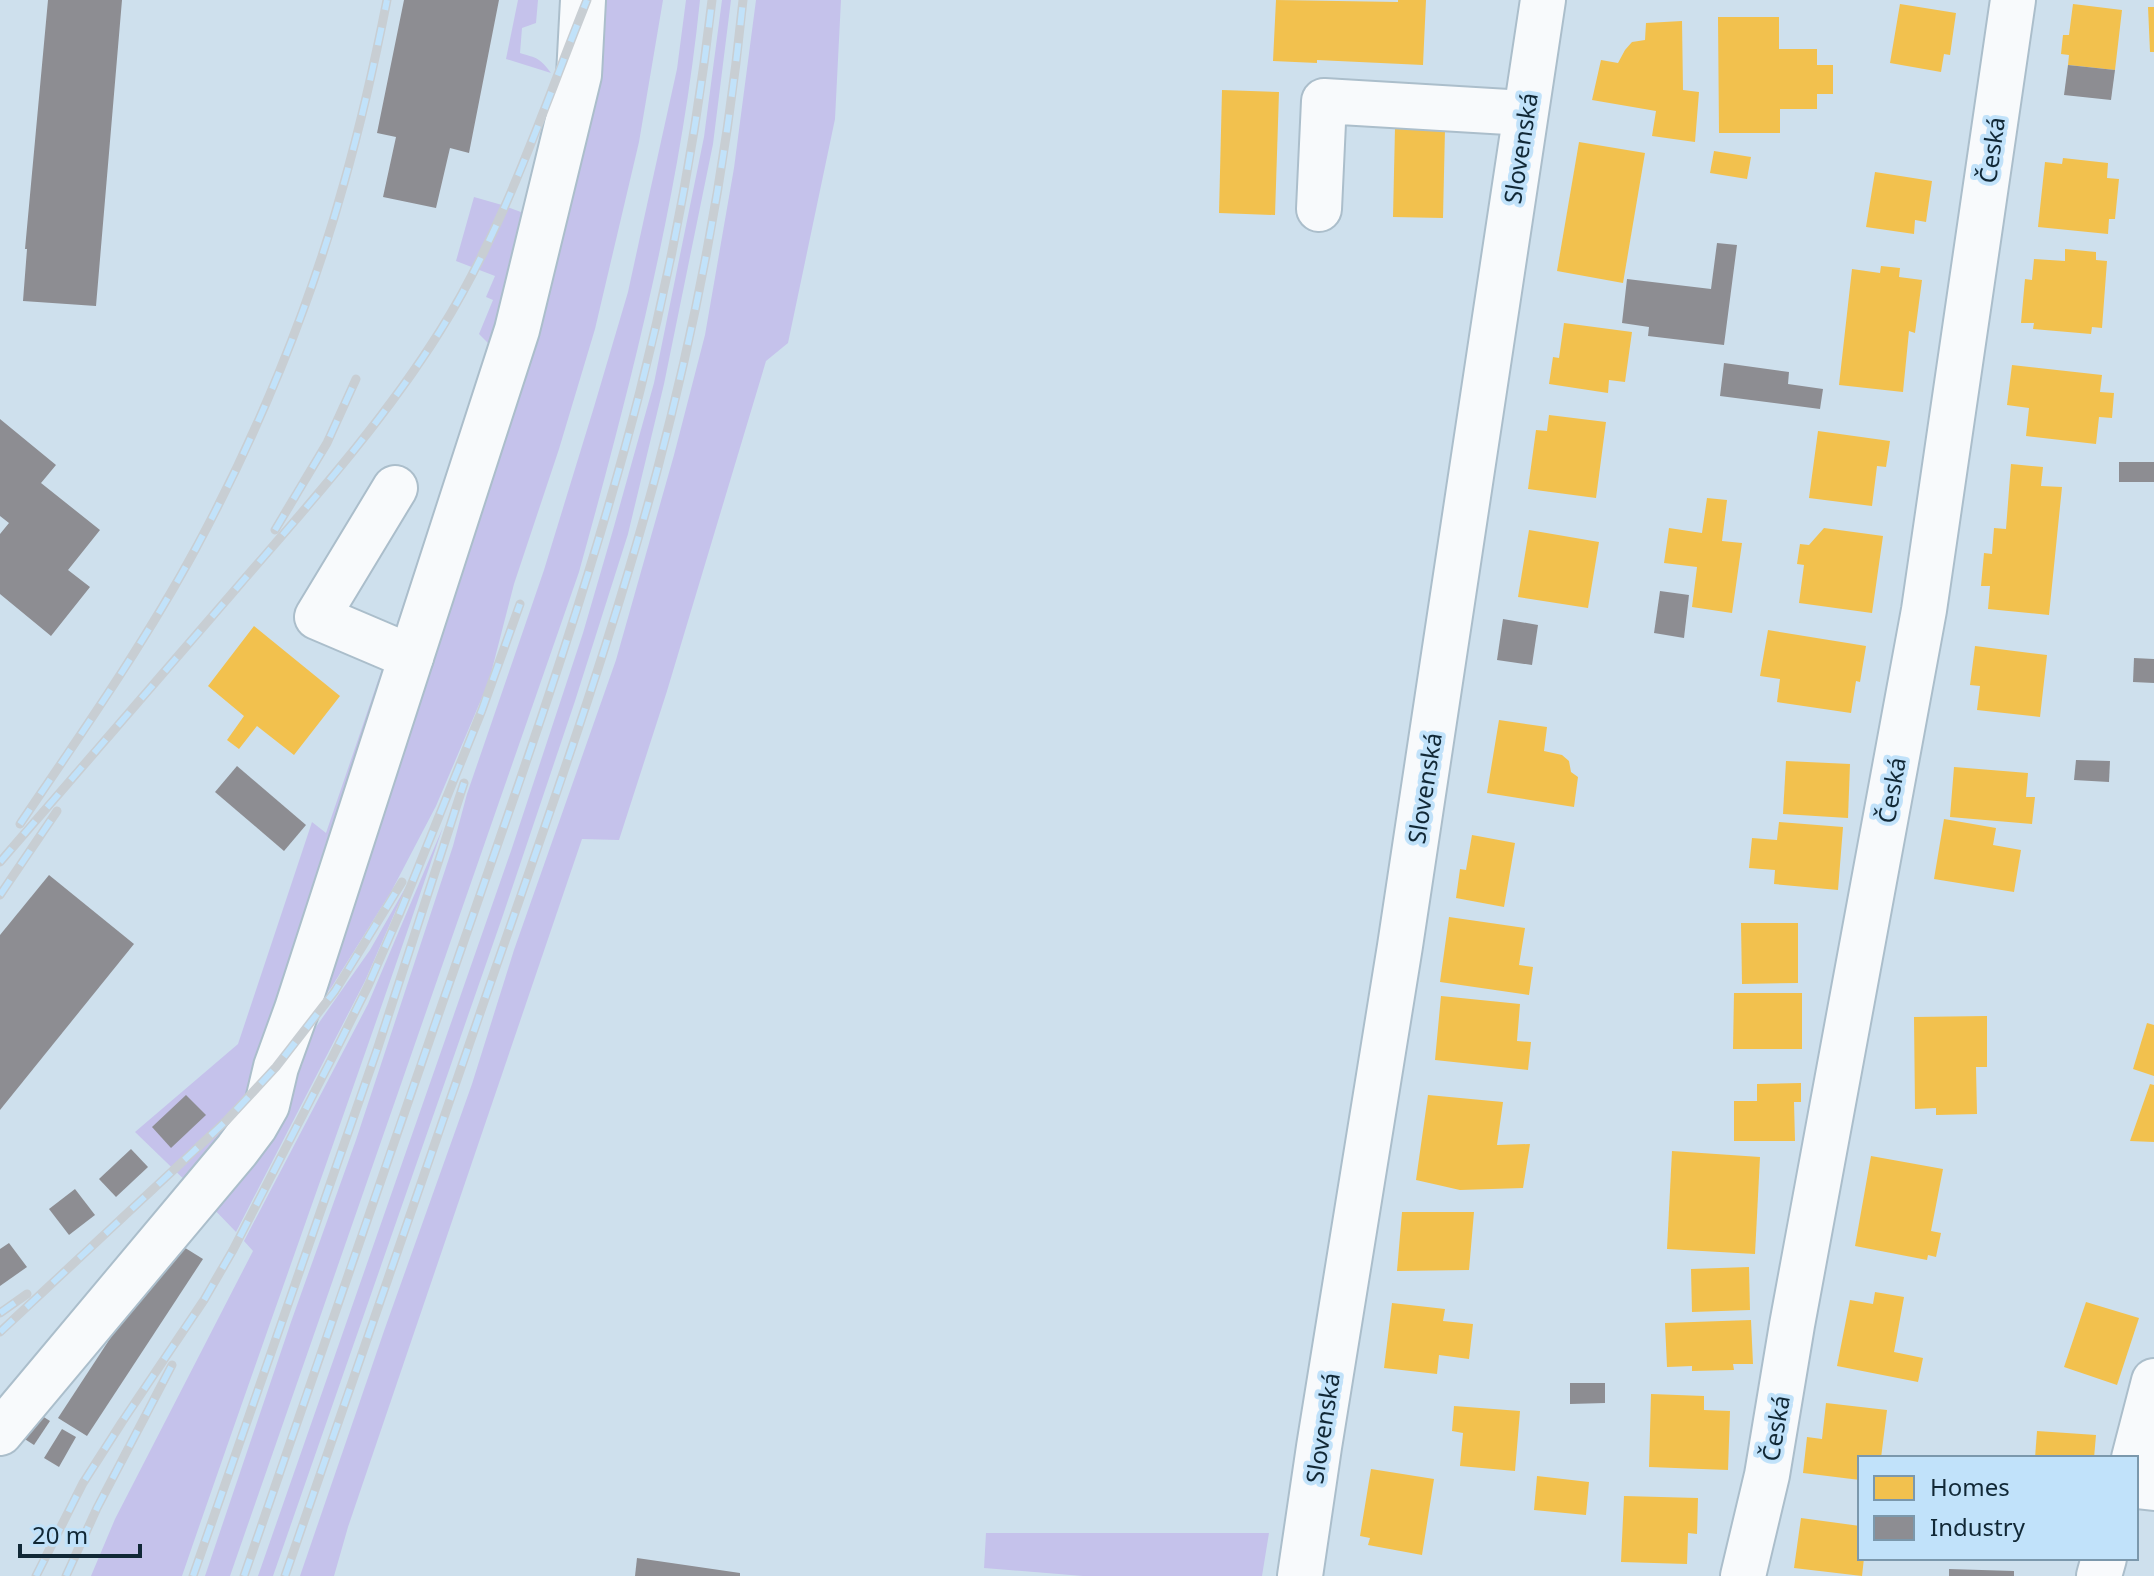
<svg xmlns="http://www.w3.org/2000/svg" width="2154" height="1576" font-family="'Noto Sans',sans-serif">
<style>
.green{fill:#c5c2eb}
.homes{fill:#f2c14e}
.industry{fill:#8d8d92}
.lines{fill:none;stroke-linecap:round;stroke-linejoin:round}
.minor-casing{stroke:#abbecb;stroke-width:48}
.minor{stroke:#f8fafc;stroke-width:44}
.rail-casing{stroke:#c8ced3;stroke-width:9}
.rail{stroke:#c1e2fa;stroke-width:6;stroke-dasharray:18;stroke-linecap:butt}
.labels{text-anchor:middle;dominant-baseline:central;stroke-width:8;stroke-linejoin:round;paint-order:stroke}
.street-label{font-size:24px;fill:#112836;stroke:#c1e2fa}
</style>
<rect width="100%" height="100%" fill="#cee0ed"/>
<g class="green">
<path d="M518,0H538L536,23L522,28L520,53C537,58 540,58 551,73L506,59Z"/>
<path d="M606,0H663L639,142L595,329L559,449L514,584L489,681L436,806L391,892L331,988L317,1005L597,57L606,15Z"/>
<path d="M686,0H700C680,195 631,384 579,572L230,1576H205L291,1322L356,1140L453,846L467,794L544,570L594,407L628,292L645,214L677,69Z"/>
<path d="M722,0H731L713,144L664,384L628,534L575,701L502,918L273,1576H258L511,851L583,633L613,530L654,383L704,137Z"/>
<path d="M756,0H841L835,119L788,343L766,361L667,691L619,840L582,839L348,1527L334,1576H300L384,1331L472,1084L514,950L616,660L674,455L705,335L734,168Z"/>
<path d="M474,197L502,205L529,215L512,295L403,627L396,626L489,344L479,334L493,300L486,297L495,276L456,261Z"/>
<path d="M384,663L390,666L253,1101L194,1189L135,1132L238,1044L312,822L326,833Z"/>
<path d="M443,827C358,1078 268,1326 182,1576H91L115,1519L253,1251L244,1241L368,1004Z"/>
<path d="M407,885L365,981L236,1232L209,1204L279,1111L302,1065L311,1034L370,950Z"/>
<path d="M986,1533H1269L1262,1576H1083L984,1568Z"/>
</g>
<g class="homes">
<path d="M1276,0L1398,2V0H1426L1423,65L1317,60V63L1273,61Z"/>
<path d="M1900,4L1956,13L1950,55L1944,54L1941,72L1890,63Z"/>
<path d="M2073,4L2122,10L2115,70L2068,65L2069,55L2061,54L2063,35H2069Z"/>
<path d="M2148,7H2154V52H2150Z"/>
<path d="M1718,17H1779V49H1817V65H1833V94H1817V109H1780V133H1719Z"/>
<path d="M1682,21L1683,90L1699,92L1695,142L1652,136L1656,111L1592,100L1601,60L1618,63L1625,50L1632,42L1645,40L1646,23Z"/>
<path d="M1222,90L1279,92L1275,215L1219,213Z"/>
<path d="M1395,127L1445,129L1443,218L1393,217Z"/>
<path d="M1579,142L1645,153L1623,283L1557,271Z"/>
<path d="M1714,151L1751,157L1747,179L1710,173Z"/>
<path d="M2063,158L2108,163L2107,178L2119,179L2115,219H2109L2108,234L2038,227L2045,162L2062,164Z"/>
<path d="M1875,172L1932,181L1926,222L1915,220L1914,234L1866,227Z"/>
<path d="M2065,249L2096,252V260L2107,261L2102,328L2092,327L2091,334L2033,329L2034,323H2021L2025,279L2032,280L2034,259L2065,261Z"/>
<path d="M1881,266L1900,268L1899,277L1922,280L1915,333L1909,331L1903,392L1839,385L1852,269L1880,273Z"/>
<path d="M1564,323L1632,332L1625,382L1609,380L1608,393L1549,384L1553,357L1559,358Z"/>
<path d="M2012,365L2102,375L2100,392L2114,393L2112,418L2099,417L2096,444L2026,436L2029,408L2007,405Z"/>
<path d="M1549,415L1606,422L1596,498L1528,489L1536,430L1547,431Z"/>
<path d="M1818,431L1890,441L1886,467L1877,466L1872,506L1809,498Z"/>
<path d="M2011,464L2043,467L2041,486L2062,487L2049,615L1988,609L1990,586H1981L1984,553L1992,554L1994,528L2006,529Z"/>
<path d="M1707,498L1727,500L1722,541L1742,543L1732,613L1692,607L1697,567L1664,563L1669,528L1702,533Z"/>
<path d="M1824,528L1883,536L1872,613L1799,603L1804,565L1797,564L1800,544L1809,545Z"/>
<path d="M1529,530L1599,542L1588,608L1518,597Z"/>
<path d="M254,626L340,696L294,755L257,726L239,749L227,740L244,716L208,686Z"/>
<path d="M1768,630L1866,646L1860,682L1856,681L1851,713L1777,702L1780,679L1760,676Z"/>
<path d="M1975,646L2047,655L2040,717L1977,710L1980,686L1970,685Z"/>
<path d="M1499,720L1547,727L1544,751L1562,755L1569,761L1571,772L1578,777L1574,807L1487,793Z"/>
<path d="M1786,761L1850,764L1848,818L1783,814Z"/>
<path d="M1954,767L2028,773L2026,797H2035L2032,824L1950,817Z"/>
<path d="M1944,819L1996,828L1993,845L2021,850L2014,892L1934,879Z"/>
<path d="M1779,822L1843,827L1838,890L1774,884L1775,870L1749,868L1752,838L1777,840Z"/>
<path d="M1472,835L1515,843L1504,907L1456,898L1460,869L1466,870Z"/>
<path d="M1449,917L1525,928L1519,965L1533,967L1529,995L1440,982Z"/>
<path d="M1741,923H1798V983L1742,984Z"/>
<path d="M1734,993H1802V1049H1733Z"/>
<path d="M1441,996L1520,1004L1517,1041L1531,1042L1528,1070L1435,1060Z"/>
<path d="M1987,1016V1067H1976L1977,1114L1936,1115V1108L1915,1109L1914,1017Z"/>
<path d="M2147,1023L2154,1025V1076L2133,1069Z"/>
<path d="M1801,1083V1102H1794L1795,1141H1734V1101H1757V1084Z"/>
<path d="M2150,1084L2154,1085V1142L2130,1141Z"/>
<path d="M1428,1095L1503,1102L1497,1145L1530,1144L1523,1188L1460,1190L1416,1180Z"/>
<path d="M1672,1151L1760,1157L1755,1254L1667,1249Z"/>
<path d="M1871,1156L1943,1169L1931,1231L1941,1233L1936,1257L1928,1255L1927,1260L1855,1246Z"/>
<path d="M1402,1212H1474L1469,1270L1397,1271Z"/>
<path d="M1749,1267L1750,1310L1692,1312L1691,1269Z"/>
<path d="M1875,1292L1904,1297L1894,1352L1923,1358L1918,1382L1837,1366L1850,1300L1873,1304Z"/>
<path d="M2086,1302L2139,1318L2117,1385L2064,1367Z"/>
<path d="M1392,1303L1445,1309L1443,1321L1473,1324L1469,1359L1439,1355L1437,1374L1384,1368Z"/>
<path d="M1751,1320L1753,1364H1733L1734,1370L1692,1371V1366L1667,1367L1665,1323Z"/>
<path d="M1651,1394L1704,1396V1410L1730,1411L1728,1470L1649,1467Z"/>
<path d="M1826,1403L1887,1410L1881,1458H1860V1480L1803,1473L1807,1437L1822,1439Z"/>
<path d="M1454,1406L1520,1411L1515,1471L1460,1466L1463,1433L1452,1431Z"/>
<path d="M2037,1431L2096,1435L2094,1458H2035Z"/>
<path d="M1371,1469L1434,1479L1422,1555L1368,1545L1370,1538L1360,1536Z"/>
<path d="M1537,1476L1589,1482L1586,1515L1534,1510Z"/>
<path d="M1624,1496L1698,1498L1697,1534L1688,1533L1687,1564L1621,1562Z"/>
<path d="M1801,1518L1860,1526V1558H1864L1862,1576L1794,1568Z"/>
</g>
<g class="industry">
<path d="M48,0H122L96,306L23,301L27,249H25Z"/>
<path d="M404,0H499L469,153L450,148L436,208L383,197L396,137L377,133Z"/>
<path d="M2068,65L2115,70L2111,100L2064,95Z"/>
<path d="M1717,243L1737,245L1724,345L1648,336L1649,327L1622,323L1627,279L1711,289Z"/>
<path d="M1724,363L1789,372L1788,384L1823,389L1820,409L1720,396Z"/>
<path d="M0,419L56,465L41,483L100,530L68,570L90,587L51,636L0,594V534L9,523L0,516Z"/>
<rect x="2119" y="462" width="35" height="20"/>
<path d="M1660,591L1689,595L1684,638L1654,633Z"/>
<path d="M1503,619L1538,625L1532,665L1497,660Z"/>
<path d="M2134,658L2154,659V683L2133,682Z"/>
<path d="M2076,760L2110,761L2109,782L2074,780Z"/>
<path d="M237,766L306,825L284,851L215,792Z"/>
<path d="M49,875L134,944L0,1110V935Z"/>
<path d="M186,1095L206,1115L171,1148L152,1127Z"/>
<path d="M131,1149L148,1167L116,1197L99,1179Z"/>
<path d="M75,1189L95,1215L69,1235L49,1209Z"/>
<path d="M174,1241L203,1259L87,1436L58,1418Z"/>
<path d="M9,1243L27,1267L0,1286V1249Z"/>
<path d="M1570,1383H1605V1403L1570,1404Z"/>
<path d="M36,1412L50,1421L34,1445L20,1436Z"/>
<path d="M62,1429L76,1437L59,1467L44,1458Z"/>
<path d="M637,1558L740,1573V1576H635Z"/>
<path d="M1949,1569L2014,1571V1576H1949Z"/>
</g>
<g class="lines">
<g class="minor-casing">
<g id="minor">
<path d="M1319,209L1324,101L1525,113"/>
<path d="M395,488L317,617L411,657"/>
<path d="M0,1433L237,1150L255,1126L267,1105L276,1067L297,1009L517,330L579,75L583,0"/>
<path d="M2134,1458L2154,1381"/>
<path d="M2136,1486L2154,1488"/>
<path d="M1300,1576L1319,1447L1400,946L1543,0"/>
<path d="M1743,1576L1767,1475L1792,1325L1924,610L2013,0"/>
<path d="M2099,1576L2104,1558"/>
</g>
</g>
<use href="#minor" class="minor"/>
<g class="rail-casing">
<g id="rail">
<path d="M275,530L327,443L356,379"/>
<path d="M20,824C81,734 144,644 196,548C257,435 310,307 344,183C361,123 375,61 387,0"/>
<path d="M0,862C80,769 161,676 241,583C311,502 383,422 440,331C504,229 542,112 587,0"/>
<path d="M0,895L57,811"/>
<path d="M0,1313L27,1294"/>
<path d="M0,1332L226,1121L276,1067L335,991L402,882"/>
<path d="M36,1576L83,1483L122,1422L204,1300L233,1250L332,1058L368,986L399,915L482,710L520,604"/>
<path d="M66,1576L97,1508L172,1365"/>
<path d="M193,1576L378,1047L464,783"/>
<path d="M244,1576C318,1362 392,1148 466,935C529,755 593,575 640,391C673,262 697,131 712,0"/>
<path d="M285,1576C355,1373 426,1170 496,967C553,803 612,639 657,471C698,317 727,159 743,0"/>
</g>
</g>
<use href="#rail" class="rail"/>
</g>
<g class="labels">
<g class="street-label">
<text transform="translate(1520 148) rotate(-81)">Slovenská</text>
<text transform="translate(1991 150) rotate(-82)">Česká</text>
<text transform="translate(1424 788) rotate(-81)">Slovenská</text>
<text transform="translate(1891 790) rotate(-80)">Česká</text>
<text transform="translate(1322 1428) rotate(-81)">Slovenská</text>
<text transform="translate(1775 1428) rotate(-80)">Česká</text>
</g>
</g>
<rect x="1858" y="1456" width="280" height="104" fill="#c1e2fa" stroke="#7b98ac" stroke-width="2"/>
<rect x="1874" y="1476" width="40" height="24" fill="#f2c14e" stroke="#7b98ac" stroke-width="2"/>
<text x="1930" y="1496" font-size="24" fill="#112836">Homes</text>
<rect x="1874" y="1516" width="40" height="24" fill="#8d8d92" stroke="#7b98ac" stroke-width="2"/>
<text x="1930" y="1536" font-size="24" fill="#112836">Industry</text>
<path d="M20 1544v12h120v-12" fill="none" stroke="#112836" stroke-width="4"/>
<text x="32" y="1544" font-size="24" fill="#112836" stroke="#c1e2fa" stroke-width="6" paint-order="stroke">20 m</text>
</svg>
